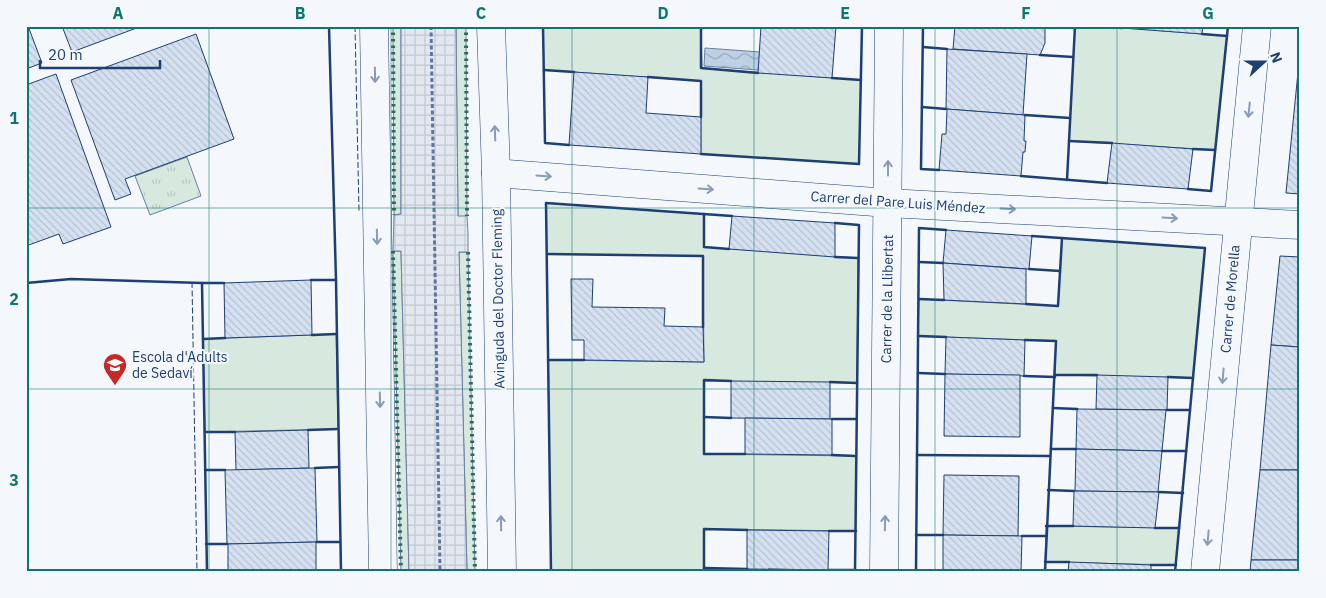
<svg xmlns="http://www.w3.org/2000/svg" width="1326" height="598" font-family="'IBM Plex Sans',sans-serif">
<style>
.green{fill:#d7e8df;stroke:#687fa3}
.park{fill:url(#park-tufts);stroke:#687fa3}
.plaza{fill:url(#plaza-grid);stroke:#687fa3}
.water{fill:url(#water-waves);stroke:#687fa3}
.building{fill:url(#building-back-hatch);stroke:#1d3f73}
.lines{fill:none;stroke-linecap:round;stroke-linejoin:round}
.minor-casing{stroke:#1d3f73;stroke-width:29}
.path{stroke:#5e769c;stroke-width:3;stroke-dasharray:4 2.5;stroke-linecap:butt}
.minor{stroke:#f4f7fb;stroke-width:28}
.hedge{stroke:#2c6c60;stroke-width:4;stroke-dasharray:2.5 4;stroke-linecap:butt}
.fence{stroke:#1d3f73;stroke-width:1;stroke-dasharray:6 2.5;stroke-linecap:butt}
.wall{stroke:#1d3f73;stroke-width:2.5}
.oneway{stroke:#889bb7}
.grid{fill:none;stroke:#0f766e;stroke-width:1;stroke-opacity:0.55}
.labels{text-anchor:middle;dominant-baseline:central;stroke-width:4;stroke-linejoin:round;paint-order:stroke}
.street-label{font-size:14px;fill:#1d3f73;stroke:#f4f7fb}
.poi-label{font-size:14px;fill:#1d3f73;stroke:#f4f7fb;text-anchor:start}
.neatline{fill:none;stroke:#0f766e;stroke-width:2}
.grid-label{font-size:16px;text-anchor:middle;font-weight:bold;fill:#0f766e}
</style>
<defs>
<pattern id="park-tufts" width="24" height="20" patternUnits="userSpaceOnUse" patternTransform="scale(1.25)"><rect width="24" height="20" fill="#d7e8df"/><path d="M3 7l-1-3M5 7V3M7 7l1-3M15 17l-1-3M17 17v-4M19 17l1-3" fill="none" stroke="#b8c8c3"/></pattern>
<pattern id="plaza-grid" width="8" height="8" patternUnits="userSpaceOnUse" patternTransform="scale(1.25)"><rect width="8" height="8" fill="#e3e8f0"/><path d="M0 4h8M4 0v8" fill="none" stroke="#c2c8d1"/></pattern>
<pattern id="water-waves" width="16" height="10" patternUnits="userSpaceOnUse" patternTransform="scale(1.25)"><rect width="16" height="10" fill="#bed0e5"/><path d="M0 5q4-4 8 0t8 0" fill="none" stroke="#9aaabe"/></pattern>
<pattern id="building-back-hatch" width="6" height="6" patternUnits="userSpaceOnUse" patternTransform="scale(1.25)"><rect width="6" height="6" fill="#d5e0f0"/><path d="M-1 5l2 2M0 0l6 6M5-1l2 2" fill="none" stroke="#b6c1d1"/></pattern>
</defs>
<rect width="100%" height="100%" fill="#f4f7fb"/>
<g class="green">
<path d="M393,26H401V214L394,215Z"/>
<path d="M456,26H466L467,216L458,217Z"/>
<path d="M543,26H701L702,68L861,80L859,164L701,154V81L544,70Z"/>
<path d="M1075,26H1102L1227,36L1215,150L1069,141Z"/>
<path d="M546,203L704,214V247L858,258L857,383L704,381V454L856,456V531L704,529V572H551L548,360L704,362L703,256L547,254Z"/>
<path d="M1062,238L1205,248L1193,378L1055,375L1056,341L918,336L919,299L1058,306Z"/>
<path d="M393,251H401L409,572H401Z"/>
<path d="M459,252H468L475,572H467Z"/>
<path d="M336,334L338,429L205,432L203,339Z"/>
<path d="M1046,526L1179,528L1176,565L1045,562Z"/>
</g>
<path class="park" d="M187,157L201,196L150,215L135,176Z"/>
<path class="plaza" d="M401,26H456L458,216H467L468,233V252H459L467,572H409L401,251H393L394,215L401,214Z"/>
<path class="water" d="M705,48L760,52L758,70L704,66Z"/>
<g class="building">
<path d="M26,26H28L42,63L26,69Z"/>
<path d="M62,26H142L72,52Z"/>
<path d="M761,26H836L832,78L758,73Z"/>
<path d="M955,26H1045V43L1040,55L953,49Z"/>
<path d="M1123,26H1203L1202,34L1122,28Z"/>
<path d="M196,34L234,139L125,179L131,194L115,200L71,80Z"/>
<path d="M947,49L1027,54L1023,115L946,109Z"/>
<path d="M1299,62H1300V194L1286,193Z"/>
<path d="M574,72L648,77L646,113L701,117V154L569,145Z"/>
<path d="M56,74L111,227L63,244L59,234L26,246V85Z"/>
<path d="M947,109L1025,115L1024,141H1026L1025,152H1023L1021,176L939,170L942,134H946Z"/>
<path d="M1112,143L1193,149L1188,189L1107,183Z"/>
<path d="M732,216L835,223V257L729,249Z"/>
<path d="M946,230L1032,236L1029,269L943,263Z"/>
<path d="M1280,256L1300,257V347L1271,345Z"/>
<path d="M943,263L1026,269V304L944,300Z"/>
<path d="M571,279H593L592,307L665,308L664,326L703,327L704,362L584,360V340H572Z"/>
<path d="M311,280L312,335L225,338L224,283Z"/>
<path d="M946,337L1025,340L1024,376L945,374Z"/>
<path d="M1271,345L1300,347V470H1260Z"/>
<path d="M945,374L1020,375V437L944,436Z"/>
<path d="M1097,375L1168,377L1167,410L1096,409Z"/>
<path d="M731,381L830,382V419L731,418Z"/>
<path d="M1077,409L1166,410L1162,451L1076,449Z"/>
<path d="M745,418L832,419V455L745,454Z"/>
<path d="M308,430L309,468L236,470L235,432Z"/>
<path d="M1076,449L1162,451L1158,492L1075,491Z"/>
<path d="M315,468L317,542L227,544L225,470Z"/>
<path d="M1260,470H1300V560H1251Z"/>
<path d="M944,475L1019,476L1018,536L943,535Z"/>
<path d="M1074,491L1159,492L1155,528L1073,526Z"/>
<path d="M747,530L829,531L828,570L747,569Z"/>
<path d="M943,535L1022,536L1021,572H943Z"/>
<path d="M316,542V572H228V544Z"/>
<path d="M1251,560H1300V572H1250Z"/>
<path d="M1069,562L1151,565V572H1068Z"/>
<path d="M768,569L827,570V572H768Z"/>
</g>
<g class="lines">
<g class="minor-casing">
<g id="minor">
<path d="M374,26L383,572"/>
<path d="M491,26L496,173L502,572"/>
<path d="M496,173L888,203L1300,225"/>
<path d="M884,572L889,26"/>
<path d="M1205,572L1257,26"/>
</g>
</g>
<path class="path" d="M431,26L440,572"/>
<use href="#minor" class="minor"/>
<g class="hedge">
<path d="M393,26L394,215"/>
<path d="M466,26L467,216"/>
<path d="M393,251L401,572"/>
<path d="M468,252L475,572"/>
</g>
<g class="fence">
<path d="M355,26L359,211"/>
<path d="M192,282L197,572"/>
</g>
<g class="wall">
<path d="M329,26L336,280"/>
<path d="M543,26L545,143L569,145"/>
<path d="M701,26V68L758,73"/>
<path d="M923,26L921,169L939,170"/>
<path d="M1102,26L1122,28"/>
<path d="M1202,34L1227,36"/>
<path d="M923,47L947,49"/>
<path d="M1040,55L1073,57"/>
<path d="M544,70L574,72"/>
<path d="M648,77L701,81V117"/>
<path d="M832,78L861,80"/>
<path d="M922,107L946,109"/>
<path d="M1025,115L1070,118"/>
<path d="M1069,141L1112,143"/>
<path d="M1193,149L1215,150"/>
<path d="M701,154L859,164L862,26"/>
<path d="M1021,176L1107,183"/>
<path d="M1067,180L1075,26"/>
<path d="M1188,189L1211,191L1228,26"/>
<path d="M704,214V247L729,249"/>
<path d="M835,223L859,225L855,572"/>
<path d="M1032,236L1205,248L1175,572"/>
<path d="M547,254L703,256V327"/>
<path d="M835,257L858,258"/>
<path d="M919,262L943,263"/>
<path d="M1029,269L1060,271"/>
<path d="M311,280H336L341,572"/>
<path d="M26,283L71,279L202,283"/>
<path d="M919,299L944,300"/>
<path d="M1026,304L1058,306L1062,238"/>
<path d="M312,335L336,334"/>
<path d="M918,336L946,337"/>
<path d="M203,339L225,338"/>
<path d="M1025,340L1056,341L1045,572"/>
<path d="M548,360H584"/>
<path d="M918,373L945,374"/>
<path d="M1055,375H1097"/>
<path d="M1024,376L1055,377"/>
<path d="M1168,377L1193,378"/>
<path d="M731,381L704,380V454H745"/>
<path d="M830,382L857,383"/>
<path d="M1053,408L1077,409"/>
<path d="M1167,410H1190"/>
<path d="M704,417L731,418"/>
<path d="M832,419H856"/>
<path d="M308,430L338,429"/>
<path d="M205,432H235"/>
<path d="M1051,449H1076"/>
<path d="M1162,451H1186"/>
<path d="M832,455L856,456"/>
<path d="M917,455L1050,456"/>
<path d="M315,468L339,467"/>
<path d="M205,470H225"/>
<path d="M1048,490L1074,491"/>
<path d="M1159,492L1183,493"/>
<path d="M1046,526H1073"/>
<path d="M1155,528H1179"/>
<path d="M829,531H856"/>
<path d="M916,535H943"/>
<path d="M1022,536H1046"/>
<path d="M317,542H340"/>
<path d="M206,544H227"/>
<path d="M1045,562H1069"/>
<path d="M1151,565H1176"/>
<path d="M704,568L747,569"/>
<path d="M828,570H855"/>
<path d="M207,572L202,283H224"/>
<path d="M551,572L546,203L732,216"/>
<path d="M704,572V529L747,530"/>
<path d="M916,572L919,228L946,230"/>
</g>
</g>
<defs><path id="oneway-shaft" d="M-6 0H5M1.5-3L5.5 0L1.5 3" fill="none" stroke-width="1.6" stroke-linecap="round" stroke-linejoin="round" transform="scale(1.25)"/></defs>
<g class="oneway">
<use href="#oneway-shaft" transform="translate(375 75) rotate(89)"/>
<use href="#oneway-shaft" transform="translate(1249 110) rotate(96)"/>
<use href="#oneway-shaft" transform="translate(495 133) rotate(-92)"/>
<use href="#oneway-shaft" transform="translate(888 168) rotate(-90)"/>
<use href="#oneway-shaft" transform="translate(544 176) rotate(4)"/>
<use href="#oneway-shaft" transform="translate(706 189) rotate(4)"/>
<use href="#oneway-shaft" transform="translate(1008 209) rotate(3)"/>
<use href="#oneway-shaft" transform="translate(1170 218) rotate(3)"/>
<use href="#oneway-shaft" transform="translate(377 237) rotate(89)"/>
<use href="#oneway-shaft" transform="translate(1223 376) rotate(95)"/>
<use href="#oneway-shaft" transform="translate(380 400) rotate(89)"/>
<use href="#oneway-shaft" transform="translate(501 523) rotate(-91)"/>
<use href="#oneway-shaft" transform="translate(885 523) rotate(-89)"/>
<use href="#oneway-shaft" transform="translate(1208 538) rotate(95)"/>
</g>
<path class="grid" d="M209,26V572M391,26V572M572,26V572M754,26V572M935,26V572M1117,26V572M26,208H1300M26,389H1300"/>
<defs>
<g id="school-pin" transform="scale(1.25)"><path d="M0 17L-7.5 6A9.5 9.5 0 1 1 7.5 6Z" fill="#c62828" stroke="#f4f7fb"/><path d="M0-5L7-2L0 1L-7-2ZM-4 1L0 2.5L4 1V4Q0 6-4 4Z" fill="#fff"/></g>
</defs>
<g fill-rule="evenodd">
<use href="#school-pin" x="115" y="365"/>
</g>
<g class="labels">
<g class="street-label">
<text transform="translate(898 202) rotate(4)">Carrer del Pare Luis Méndez</text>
<text transform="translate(498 299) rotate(-91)">Avinguda del Doctor Fleming</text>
<text transform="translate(887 299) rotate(-89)">Carrer de la Llibertat</text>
<text transform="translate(1230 299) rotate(-85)">Carrer de Morella</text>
</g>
<g class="poi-label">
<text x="132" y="357">Escola d'Adults<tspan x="132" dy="16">de Sedaví</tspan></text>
</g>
</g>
<rect width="1326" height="598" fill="none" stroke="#f4f7fb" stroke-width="55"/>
<g transform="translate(1264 62) rotate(69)" stroke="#f4f7fb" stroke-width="4" paint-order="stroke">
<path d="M0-4L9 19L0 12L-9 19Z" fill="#1d3f73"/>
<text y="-8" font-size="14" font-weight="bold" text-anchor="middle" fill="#1d3f73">N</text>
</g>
<path d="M40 60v8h120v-8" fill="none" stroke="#1d3f73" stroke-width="2.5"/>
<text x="48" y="60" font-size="15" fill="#1d3f73" stroke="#f4f7fb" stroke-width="4" paint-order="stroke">20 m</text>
<rect x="28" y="28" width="1270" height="542" class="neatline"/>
<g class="grid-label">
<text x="118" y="19">A</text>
<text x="300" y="19">B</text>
<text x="481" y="19">C</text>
<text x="663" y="19">D</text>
<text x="845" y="19">E</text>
<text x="1026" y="19">F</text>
<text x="1208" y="19">G</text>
<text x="14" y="124">1</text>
<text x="14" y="305">2</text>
<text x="14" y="486">3</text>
</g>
</svg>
